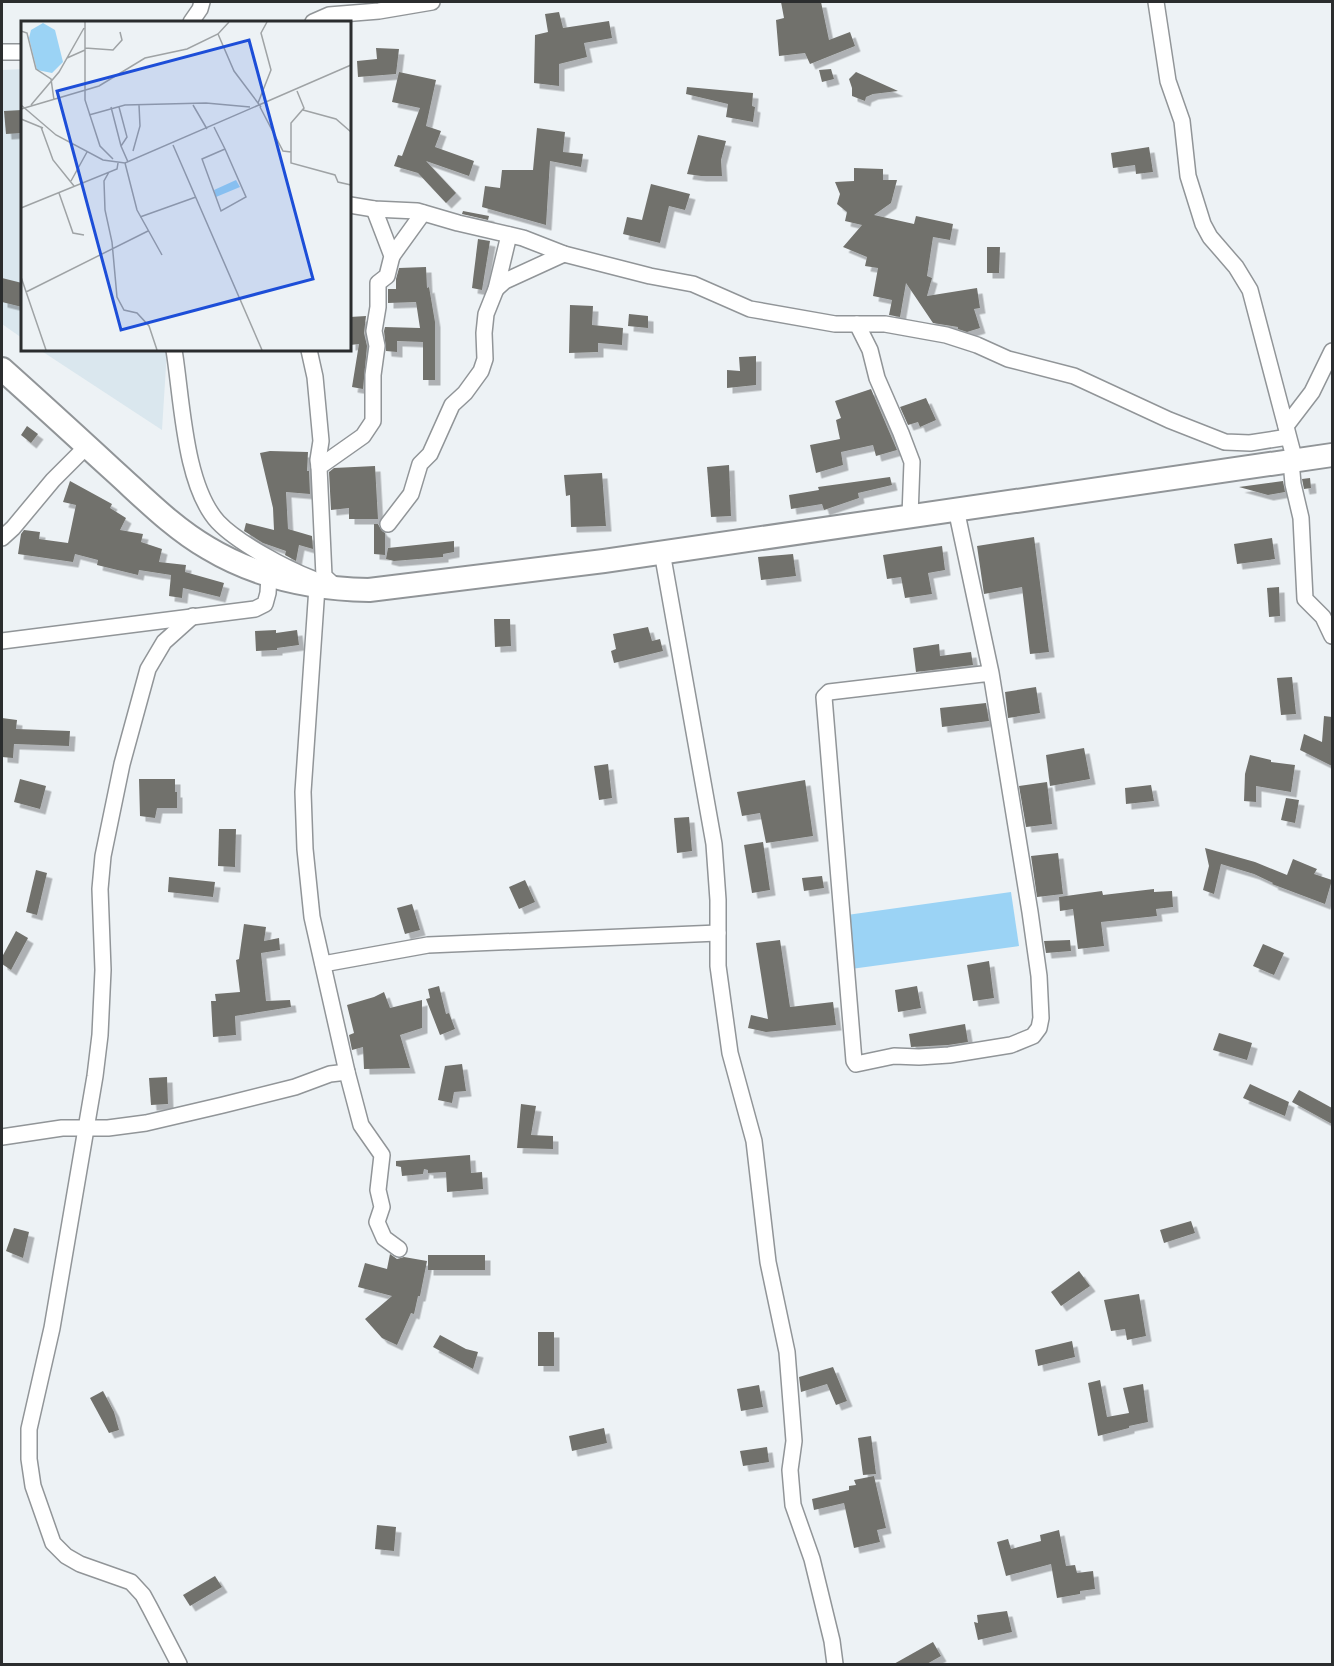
<svg xmlns="http://www.w3.org/2000/svg" width="1334" height="1666" font-family="'IBM Plex Serif',serif">
<style>
.built{fill:#dae7ee}
.green{fill:#9bd3f5}
.building{fill:#71716c;filter:url(#shadow)}
.lines{fill:none;stroke-linecap:round;stroke-linejoin:round}
.street-casing{stroke:#919598;stroke-width:18}
.primary-casing{stroke:#919598;stroke-width:26}
.street{stroke:#fff;stroke-width:15}
.primary{stroke:#fff;stroke-width:22}
.inset-road{fill:none;stroke:#9fa3a5;stroke-width:1.5}
.view{fill:#1d4ed8;fill-opacity:0.15;stroke:#1d4ed8;stroke-width:3}
.inset-edge{fill:none;stroke:#2b2d2e;stroke-width:3}
</style>
<defs>
<filter id="shadow"><feDropShadow dx="5.5" dy="5.5" stdDeviation="0" flood-color="#0004"/></filter>
</defs>
<rect width="100%" height="100%" fill="#edf2f5"/>
<g class="built">
<path d="M22,69V338L2,324V70Z"/>
<path d="M40,350H167L162,430Z"/>
</g>
<path class="green" d="M1011,892L1019,946L851,969L847,915Z"/>
<g class="building">
<path d="M781,2H821L829,40L850,32L855,46L810,64L805,53L779,56L776,20L784,18Z"/>
<path d="M559,12L563,28L609,21L612,38L584,43L587,57L559,64V86L534,83L535,35L548,32L545,14Z"/>
<path d="M376,48L399,49L396,74L358,77L357,61L377,59Z"/>
<path d="M831,69L834,79L822,82L819,70Z"/>
<path d="M399,72L436,80L426,126L441,131L435,147L474,161L469,176L426,161L456,193L446,203L418,173L394,166L398,155L402,156L420,108L392,102Z"/>
<path d="M856,72L898,91L873,94L866,97L865,101L852,96V88L849,79Z"/>
<path d="M687,87L753,93L752,106L755,107L753,122L726,117L728,104L686,94Z"/>
<path d="M22,110V133L6,134L4,111Z"/>
<path d="M537,128L565,132L563,152L583,154L581,167L550,161L546,225L482,207L485,186L500,188L502,170H533Z"/>
<path d="M698,135L726,141L721,160L722,176H701L687,174Z"/>
<path d="M1149,147L1153,172L1136,174L1135,165L1113,168L1111,153Z"/>
<path d="M854,168L883,169V180H897L891,203L874,215L914,224L916,216L953,224L950,240L933,237L927,276L932,278L927,296L977,288L980,308L974,309L980,328L967,332L958,329V327L933,323L906,283L900,317L889,315L892,300L873,296L878,268L865,266L867,257L843,247L862,225L845,221L847,212L837,204L840,194L835,182L854,181Z"/>
<path d="M651,184L690,194L685,210L669,206L660,243L623,234L627,217L642,220Z"/>
<path d="M463,211L489,216L488,220L462,214Z"/>
<path d="M478,239L490,241L482,290L472,288Z"/>
<path d="M987,247H1000L999,273H987Z"/>
<path d="M426,267L427,288L429,287L435,322V380H423V342L397,341V352L386,351L384,331L385,327L420,328L416,302L388,303V289H396V279L399,268Z"/>
<path d="M2,278L22,283V307L2,302Z"/>
<path d="M570,305L593,306L592,325L623,328L622,345L598,343V352L569,353Z"/>
<path d="M629,314L648,316V328L628,326Z"/>
<path d="M366,316L364,333L367,346L363,389L352,387L359,344L350,345V317Z"/>
<path d="M756,356V385L727,388V370L740,371L739,357Z"/>
<path d="M871,389L897,450L876,456L873,445L841,452L843,465L816,473L810,445L840,439L836,420L841,418L835,401Z"/>
<path d="M926,398L936,420L920,427L918,422L908,425L900,407Z"/>
<path d="M27,426L38,434L31,443L21,435Z"/>
<path d="M270,451L308,452L307,471H309L310,494L286,492L288,529L312,536L313,549L299,545L296,561L285,555L286,551L263,543L244,531L246,523L274,530L273,508L260,453Z"/>
<path d="M729,465L731,516L711,517L707,467Z"/>
<path d="M375,466L378,519H349V508L331,510L329,472L334,468Z"/>
<path d="M602,473L606,526L571,527L570,495L566,496L564,475Z"/>
<path d="M890,477L892,485L858,493L859,498L824,510L822,504L791,509L789,495L819,490L818,487Z"/>
<path d="M1310,478L1311,488L1304,489L1302,479Z"/>
<path d="M70,481L112,504L110,508L126,518L120,530L143,534L141,542L162,549L159,562L186,565L185,572L224,583L220,597L183,588L182,598L169,596L171,575L139,570L138,575L97,565L98,560L75,554L73,562L18,554L21,534L24,530L40,532L39,539L68,543L76,505L63,502Z"/>
<path d="M1283,481L1285,492L1268,495L1239,487Z"/>
<path d="M374,524H378L382,531L385,533V555L374,554Z"/>
<path d="M1034,537L1049,652L1030,654L1022,587L984,594L977,546Z"/>
<path d="M1272,538L1275,559L1237,564L1234,544Z"/>
<path d="M454,541V552L443,554V557L394,561L386,559L388,548Z"/>
<path d="M942,546L945,570L928,573L932,594L905,598L901,577L887,579L883,555Z"/>
<path d="M793,554L796,576L761,580L758,557Z"/>
<path d="M1279,587L1280,616L1269,617L1267,588Z"/>
<path d="M494,619H510L511,646L495,647Z"/>
<path d="M648,627L652,641L660,639L663,651L614,663L611,651L616,649L613,634Z"/>
<path d="M276,630V633L297,630L299,645L277,648V650L256,651L255,631Z"/>
<path d="M939,644L940,656L971,652L973,665L916,672L913,648Z"/>
<path d="M1292,677L1296,714L1281,715L1277,678Z"/>
<path d="M1036,687L1040,713L1008,718L1005,692Z"/>
<path d="M986,703L989,721L942,727L940,708Z"/>
<path d="M1324,716L1332,717V766L1300,750L1304,734L1322,742Z"/>
<path d="M2,718L17,720L16,729L70,731L69,746L14,744L13,758L2,757Z"/>
<path d="M1084,748L1090,779L1050,786L1046,755Z"/>
<path d="M1250,755L1271,760V762L1295,765L1291,792L1256,786V802L1244,801L1245,774Z"/>
<path d="M608,764L612,798L599,800L594,766Z"/>
<path d="M20,779L46,786L40,809L14,802Z"/>
<path d="M139,779H175V792H177V808H157L155,818L140,816Z"/>
<path d="M805,780L813,836L766,843L760,813L742,816L737,792Z"/>
<path d="M1047,782L1052,824L1026,827L1019,786Z"/>
<path d="M1151,785L1154,801L1126,804L1125,788Z"/>
<path d="M1286,798L1299,800L1295,823L1281,820Z"/>
<path d="M689,817L692,851L677,853L674,818Z"/>
<path d="M219,829H236L235,867L218,866Z"/>
<path d="M763,842L770,890L752,893L744,845Z"/>
<path d="M1205,848L1255,862L1287,875L1293,859L1317,869L1314,874L1332,880L1325,904L1272,884L1273,883L1254,874L1221,864L1214,894L1203,890L1209,866Z"/>
<path d="M1058,853L1063,894L1037,897L1031,856Z"/>
<path d="M36,870L47,873L37,915L26,912Z"/>
<path d="M822,876L824,888L804,891L802,878Z"/>
<path d="M169,877L215,882L213,897L168,892Z"/>
<path d="M525,880L535,902L519,909L509,887Z"/>
<path d="M1154,889V892L1172,891L1173,907L1156,909L1157,916L1101,922L1104,946L1078,949L1073,909L1060,911L1059,897L1102,891L1103,895Z"/>
<path d="M412,904L420,930L405,934L397,908Z"/>
<path d="M244,924L266,927L264,941L279,938L280,950L261,953L266,1001L290,1000L291,1007L235,1016L236,1035L213,1037L211,1001H216L215,994L240,992L236,960L239,959Z"/>
<path d="M16,931L28,938L11,970L2,964V957Z"/>
<path d="M780,940L790,1007L833,1002L836,1025L766,1032L748,1028L751,1015L768,1019L756,943Z"/>
<path d="M1070,940L1071,951L1046,953L1044,941Z"/>
<path d="M1263,944L1284,953L1274,975L1253,966Z"/>
<path d="M989,961L994,998L973,1001L967,965Z"/>
<path d="M439,986L446,1014L449,1013L455,1029L440,1035L426,999L430,998L428,989Z"/>
<path d="M917,986L921,1008L898,1012L895,990Z"/>
<path d="M384,992L390,1008L422,1000V1028L400,1035L410,1068L364,1069L363,1047L352,1050L349,1035L354,1033L347,1005L374,997Z"/>
<path d="M965,1024L968,1042L948,1045L911,1047L909,1034Z"/>
<path d="M1219,1033L1252,1043L1247,1060L1213,1050Z"/>
<path d="M462,1064L466,1091L454,1092L452,1103L438,1100L445,1066Z"/>
<path d="M167,1077L168,1104L151,1105L149,1078Z"/>
<path d="M1250,1084L1289,1102L1285,1116L1243,1098Z"/>
<path d="M1299,1090L1332,1108V1124L1292,1102Z"/>
<path d="M521,1104L536,1106L531,1135L553,1136V1149L517,1148Z"/>
<path d="M470,1155L471,1173L482,1172L483,1189L447,1192L446,1172L428,1173V1170L424,1169L423,1174L402,1176L401,1167L396,1166V1161Z"/>
<path d="M1191,1221L1195,1233L1164,1243L1160,1230Z"/>
<path d="M14,1228L29,1232L23,1258L6,1251Z"/>
<path d="M390,1254L397,1259L404,1257L427,1261L420,1296H418L414,1314L411,1313L397,1345L382,1338L365,1319L392,1296L358,1287L365,1263L387,1269Z"/>
<rect x="428" y="1255" width="57" height="15"/>
<path d="M1079,1271L1090,1286L1061,1306L1051,1292Z"/>
<path d="M1139,1294L1146,1336L1127,1340L1125,1329L1111,1331L1104,1300Z"/>
<rect x="538" y="1332" width="16" height="34"/>
<path d="M440,1335L466,1349L478,1352L473,1369L433,1347Z"/>
<path d="M1072,1341L1075,1357L1038,1366L1035,1350Z"/>
<path d="M833,1367L847,1401L836,1405L827,1384L801,1392L799,1377Z"/>
<path d="M1100,1380L1107,1417L1129,1413L1123,1388L1143,1384L1148,1422L1129,1426V1428L1098,1436L1088,1383Z"/>
<path d="M759,1385L763,1407L741,1411L737,1389Z"/>
<path d="M103,1391L114,1412L119,1430L109,1433L90,1398Z"/>
<path d="M604,1428L607,1443L572,1451L569,1436Z"/>
<path d="M871,1436L876,1474L863,1475L858,1438Z"/>
<path d="M767,1447L769,1462L743,1466L740,1451Z"/>
<path d="M874,1476L886,1528L877,1530L880,1542L854,1548L844,1503L814,1510L812,1499L849,1490V1486L856,1485L854,1480Z"/>
<path d="M377,1525L396,1527L394,1551L375,1549Z"/>
<path d="M1059,1530L1066,1566L1075,1565L1077,1573L1093,1571L1095,1589L1080,1591V1594L1057,1598L1051,1564L1006,1576L997,1542L1008,1539L1011,1549L1041,1541L1040,1535Z"/>
<path d="M215,1576L222,1587L190,1606L183,1595Z"/>
<path d="M1007,1611L1012,1632L978,1640L974,1622L978,1623L977,1615Z"/>
<path d="M933,1642L941,1656L925,1665H892Z"/>
</g>
<g class="lines">
<g class="street-casing">
<g id="street">
<path d="M1156,2L1168,81L1182,121L1188,176L1203,224L1210,237L1236,267L1250,290L1295,461"/>
<path d="M191,22L200,9L202,2"/>
<path d="M313,22L329,15L379,11L432,2"/>
<path d="M2,52H22"/>
<path d="M350,205L374,209L417,211L458,223L523,238L564,254L650,276L693,284L750,309L835,324H885L946,335L977,345L1008,359L1074,376L1169,420L1225,442L1250,443L1288,437"/>
<path d="M392,256L423,213"/>
<path d="M496,289L505,281L564,254"/>
<path d="M857,324L870,350L877,378L901,433L912,462L910,516"/>
<path d="M174,350C182,398 184,485 218,522C238,543 285,568 313,579"/>
<path d="M309,350L315,377L321,441L318,460L319,467"/>
<path d="M1286,426L1312,392L1332,351"/>
<path d="M1291,461L1293,484L1301,518L1305,599L1323,617L1332,636"/>
<path d="M956,509L991,673L1030,912L1039,976L1041,1018L1039,1028L1033,1036L1011,1045L949,1055L919,1057L894,1056L856,1064L854,1061L824,697L829,692L991,673"/>
<path d="M388,524L411,494L420,464L430,454L452,405L465,393L481,371L485,359L484,333L486,314L496,289L509,235"/>
<path d="M2,538L13,528L53,480L87,446"/>
<path d="M662,552L714,844L718,900V966L730,1053L754,1141L768,1262L787,1352L794,1441L790,1470L793,1505L812,1559L832,1641L835,1664"/>
<path d="M317,587L303,792L305,849L312,917L347,1072L361,1125L382,1155L378,1190L382,1207L377,1222L384,1238L399,1249"/>
<path d="M338,589L324,576L319,467L363,436L373,421V375L377,346L374,331L378,307V283L387,276L392,256L374,209"/>
<path d="M2,641L255,609L265,604L268,593L269,576"/>
<path d="M323,964L428,945L718,933"/>
<path d="M2,1137L62,1128H108L146,1123L223,1105L295,1087L330,1074L347,1072"/>
<path d="M179,1664L150,1608L143,1595L131,1582L80,1564L66,1556L53,1543L33,1486L29,1459V1429L52,1328L95,1076L100,1035L103,970L100,889L103,856L122,764L148,669L164,642L193,616"/>
</g>
</g>
<g class="primary-casing">
<path id="primary" d="M2,369C39,402 76,436 113,470C143,497 173,528 208,548C258,578 312,589 369,590L604,561L1332,455"/>
</g>
<use href="#street" class="street"/>
<use href="#primary" class="primary"/>
</g>
<g transform="translate(21 21)">
<rect width="330" height="330" fill="#edf2f5"/>
<path d="M22,2L34,9L42,41L31,52L16,49L8,17L10,9ZM215,159L219,166L195,176L193,169Z" fill="#9bd3f5"/>
<path class="inset-road" d="M64,1V79L79,125L92,138M0,10L6,12L15,48L30,58L33,79M197,13L213,50L240,86M64,27L92,29L101,19L99,11M46,37L64,29M276,70L283,87L270,102V142L314,154L317,161L330,164M237,82L250,49L240,12L246,1M0,84L35,114L82,139L104,142L330,44M10,84L38,51L63,7M172,84L186,108M90,86L100,125M98,86L106,116L100,125L107,141M239,86L262,130L270,131M0,88L78,65L124,37L166,28L197,13L208,1M282,89L315,98L330,111M68,94L104,84L185,82L229,86M0,98L22,107M20,106L32,139L53,165M193,106L204,128L225,176L200,190L181,138L204,128M152,124L241,329M112,130L119,105L118,84M104,142L116,189L141,234M88,151L83,160L84,189L91,221L96,276L103,289L116,292L128,305L136,329M50,160L66,131M38,172L52,212L63,214M0,187L96,148L97,142M119,196L175,176M0,256L25,329M5,271L127,210"/>
<path class="view" d="M228,19L292,258L100,309L36,70Z"/>
<rect width="330" height="330" class="inset-edge"/>
</g>
<rect width="1334" height="1666" fill="none" stroke="#2b2d2e" stroke-width="6"/>
</svg>
